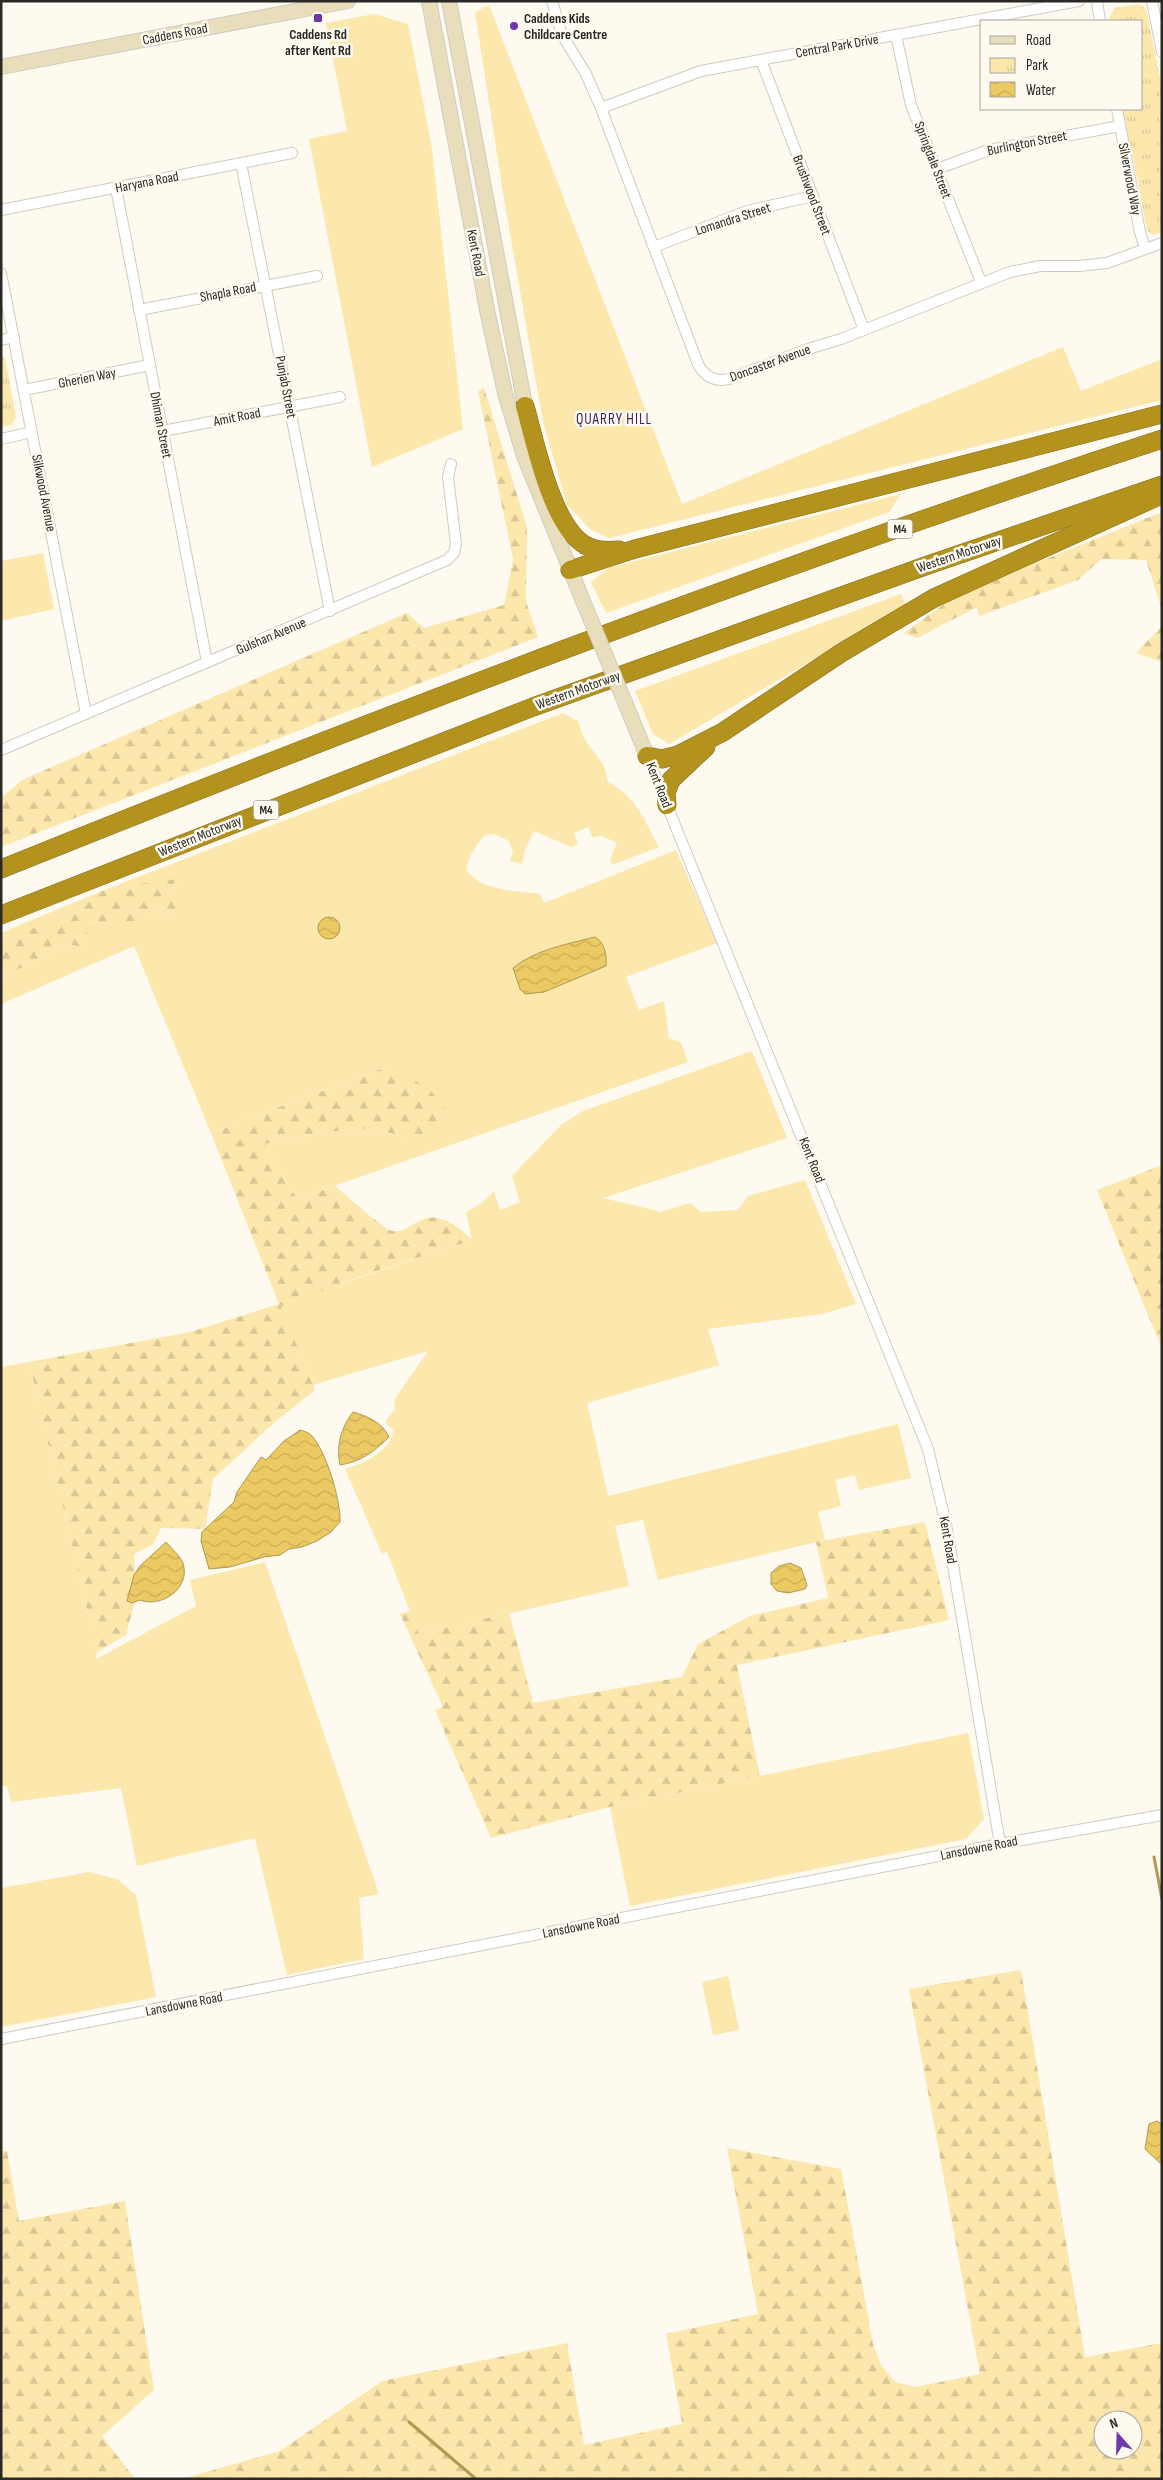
<svg xmlns="http://www.w3.org/2000/svg" width="1163" height="2480" font-family="'Sofia Sans Condensed',sans-serif">
<style>
.green{fill:#fce7ac}
.forest{fill:url(#forest-firs);fill-rule:evenodd}
.park{fill:url(#park-tufts)}
.water{fill:url(#water-waves);stroke:#b19950}
.lines{fill:none;stroke-linecap:round;stroke-linejoin:round}
.stream{stroke:#b19950;stroke-width:3}
.street-casing{stroke:#cecbc0;stroke-width:12}
.secondary-casing{stroke:#cecbc0;stroke-width:16}
.highway-casing{stroke:#846d20;stroke-width:19}
.street{stroke:#fff;stroke-width:10}
.secondary{stroke:#e8debc;stroke-width:14}
.highway{stroke:#b4921e;stroke-width:18}
.secondary-bridge-casing{stroke:#cecbc0;stroke-width:16;stroke-linecap:butt}
.secondary-bridge{stroke:#e8debc;stroke-width:14}
.poi-dot{fill:#6e37ad;stroke:#fefaef;stroke-width:2}
.labels{text-anchor:middle;dominant-baseline:central;stroke-width:5;stroke-linejoin:round;paint-order:stroke}
.shield{fill:#fefaef;stroke:#6a6862;stroke-width:1}
.shield-label{font-size:12px;font-weight:bold;fill:#2a2925}
.poi-label{font-size:14px;font-weight:bold;fill:#2a2925;stroke:#fefaef;text-anchor:start}
.street-label{font-size:14px;fill:#2a2925;stroke:#fefaef}
.neighbourhood-label{font-size:15px;letter-spacing:1px;fill:#3f2660;stroke:#fefaef}
</style>
<defs>
<pattern id="forest-firs" width="22" height="20" patternUnits="userSpaceOnUse" patternTransform="scale(1.25)"><rect width="22" height="20" fill="#fce7ac"/><path d="M5 1l3.5 6h-7zM16 11l3.5 6h-7z" fill="#d8c694"/></pattern>
<pattern id="park-tufts" width="24" height="20" patternUnits="userSpaceOnUse" patternTransform="scale(1.25)"><rect width="24" height="20" fill="#fce7ac"/><path d="M3 7l-1-3M5 7V3M7 7l1-3M15 17l-1-3M17 17v-4M19 17l1-3" fill="none" stroke="#d8c694"/></pattern>
<pattern id="water-waves" width="16" height="10" patternUnits="userSpaceOnUse" patternTransform="scale(1.25)"><rect width="16" height="10" fill="#ebc963"/><path d="M0 5q4-4 8 0t8 0" fill="none" stroke="#caad56"/></pattern>
</defs>
<rect width="100%" height="100%" fill="#fefaef"/>
<g class="green">
<path d="M489,5L682,504L1063,347L1081,391L1162,359V400L609,538L590,529L567,505L543,422L504,199L475,12Z"/>
<path d="M374,14L408,24L432,149L463,429L372,467L309,139L347,131L326,23Z"/>
<path d="M901,494L889,512L606,613L591,582L608,568Z"/>
<path d="M43,553L54,609L1,621V561Z"/>
<path d="M901,594L906,605L669,744L653,734L635,691Z"/>
<path d="M563,713L575,720L577,719L585,740L604,766L608,782C638,798 643,819 659,847L612,865L610,860L617,843L600,835L593,838L588,827L574,833L578,844L571,847L534,831L525,850L522,864L510,861L513,851L509,841L495,834L485,835C476,845 468,857 466,870C483,892 515,890 540,894L544,903L676,850L717,943L626,977L639,1010L664,1001L669,1038L681,1042L688,1062L297,1199L264,1144L335,1131L374,1128L409,1139L392,1065L211,1133L134,946L1,1004V978L52,952L55,947L73,945L83,947L87,933L8,935L1,938V933L68,905L65,917C103,920 121,931 158,911L177,916L168,896L177,880L112,887Z"/>
<path d="M752,1051L787,1138L603,1198L659,1211L657,1213L690,1203L701,1212L738,1210L748,1196L805,1180L856,1304L822,1314L708,1329L719,1365L587,1403L608,1496L898,1424L911,1478L859,1490L855,1475L835,1480L841,1506L818,1512L825,1540L658,1580L643,1520L615,1526L629,1586L419,1634L387,1552L382,1554L345,1469C361,1465 393,1450 393,1430L385,1422L395,1409L394,1400L428,1351L313,1385L279,1304L472,1240L466,1212L482,1203L494,1191L500,1210L520,1202L512,1176L561,1125L583,1111Z"/>
<path d="M29,1362L97,1652L96,1659L196,1606L190,1580L265,1562L379,1894L359,1898L364,1959L287,1975L255,1838L137,1866L121,1788L11,1802L7,1786H1V1367Z"/>
<path d="M968,1733L984,1819L966,1839L630,1906L610,1807Z"/>
<path d="M89,1872L117,1879L136,1895L156,1997L1,2027V1888Z"/>
<path d="M728,1976L739,2030L713,2035L702,1982Z"/>
</g>
<g class="forest">
<path d="M484,388L527,527L526,602L538,637L1,847V798L22,780L407,613L424,628L504,605L513,559L478,391Z"/>
<path d="M1162,512V610L1146,560L1101,559L1078,580L979,616L977,607L917,638L904,633L948,601L1031,565Z"/>
<path d="M1162,626V662L1136,653Z"/>
<path d="M177,879L168,896L182,898L186,906L177,916L158,911L141,920L121,923L112,929C102,918 86,919 72,922L65,917L68,905L112,887Z"/>
<path d="M52,922L87,933L83,947L73,945L55,947L52,952L1,978V938Z"/>
<path d="M392,1065L432,1092L454,1123L409,1139L374,1128L335,1131L264,1144L297,1199L335,1186C345,1194 383,1229 392,1231C405,1233 408,1226 419,1221C440,1210 458,1227 473,1240L352,1279L281,1307L315,1390L276,1421L213,1479L205,1529L161,1528L153,1544L134,1554L136,1596L126,1635L97,1652L29,1362L190,1332L279,1304L211,1133Z"/>
<path d="M1162,1165V1349L1097,1190Z"/>
<path d="M925,1522L949,1620L737,1665L760,1776L610,1807L491,1838L435,1710L443,1707L400,1614L410,1611L419,1634L509,1613L533,1703L682,1677L698,1644L750,1616L828,1598L816,1542Z"/>
<path d="M1021,1970L1085,2357L1162,2343V2479H182L280,2451L382,2381L567,2343L584,2445L682,2424L666,2334L758,2314L727,2148L841,2169L873,2344L881,2365L895,2382L916,2387L980,2374L909,1989ZM1103,2420H1133V2450H1103Z"/>
<path d="M1,2151H7L19,2221L125,2201L154,2390L102,2436L135,2479H1Z"/>
</g>
<g class="park">
<path d="M1139,4L1146,9L1162,88V232L1154,235L1147,231L1133,156L1128,153L1120,109H1142V21L1108,20L1115,8Z"/>
<path d="M1,356L5,359L16,417L11,425L1,427Z"/>
</g>
<g class="water">
<circle cx="329" cy="928" r="11"/>
<path d="M595,937C605,943 607,955 606,966L544,992L525,994L520,989L513,968C535,950 567,944 595,937Z"/>
<path d="M353,1412C367,1416 383,1423 389,1437C374,1452 360,1462 340,1465C336,1445 341,1428 353,1412Z"/>
<path d="M300,1430C303,1431 308,1432 311,1435C326,1450 341,1501 340,1522L331,1532L317,1541L302,1547L289,1549L280,1555L264,1557L230,1567L209,1569L201,1541L202,1532L234,1502L237,1492L261,1457L266,1460L284,1441Z"/>
<path d="M166,1542C171,1548 181,1557 183,1563C191,1589 161,1608 140,1600L132,1603L127,1601L134,1575L140,1566Z"/>
<path d="M790,1563L801,1568L807,1585L805,1589L788,1593L777,1591L771,1584V1573L779,1566Z"/>
<path d="M1157,2121L1162,2124V2165L1145,2149L1149,2124Z"/>
</g>
<g class="lines">
<g class="stream">
<path d="M1154,1857L1162,1899"/>
<path d="M409,2422L476,2479"/>
</g>
<g class="street-casing">
<g id="street">
<path d="M552,1L562,35L586,74L601,108L698,364C705,378 717,383 732,378L808,349L841,339L1010,272L1040,266H1079L1107,263L1162,243"/>
<path d="M1097,1L1100,21"/>
<path d="M1152,1L1162,52"/>
<path d="M896,35L911,105L981,282"/>
<path d="M761,60L864,330"/>
<path d="M601,108L701,71L1079,1"/>
<path d="M1117,109L1140,232L1145,249"/>
<path d="M241,163L330,611"/>
<path d="M937,169L989,150L1120,126"/>
<path d="M116,188L207,662"/>
<path d="M1,210L292,153"/>
<path d="M654,247L747,211L813,196"/>
<path d="M1,273L86,714"/>
<path d="M139,310L317,276"/>
<path d="M1,340L14,337"/>
<path d="M24,390L150,365"/>
<path d="M163,431L340,397"/>
<path d="M1,439L32,432"/>
<path d="M1,750L447,560L454,553L456,544L448,477L451,464"/>
<path d="M647,756L928,1449L946,1524L1000,1844"/>
<path d="M1,2039L1000,1844L1162,1815"/>
</g>
</g>
<g class="secondary-casing">
<g id="secondary">
<path d="M429,1L488,315L505,393L524,456L583,601"/>
<path d="M449,1L527,416"/>
<path d="M1,67L348,1"/>
<path d="M631,717L647,756"/>
</g>
</g>
<g class="highway-casing">
<g id="highway">
<path d="M525,406C535,442 552,526 585,545C595,551 608,551 619,550"/>
<path d="M570,570L635,549L1162,414"/>
<path d="M647,756L662,759L678,755L723,732L841,653L934,598L1161,495"/>
<path d="M667,805L666,793L671,780L706,747"/>
<path d="M1,869C384,715 770,567 1162,439"/>
<path d="M1,915L533,707L928,565L1162,485"/>
</g>
</g>
<use href="#street" class="street"/>
<use href="#secondary" class="secondary"/>
<use href="#highway" class="highway"/>
<g class="secondary-bridge-casing">
<path id="secondary-bridge" d="M583,601L631,717"/>
</g>
<use href="#secondary-bridge" class="secondary-bridge"/>
</g>
<g class="poi-dot">
<rect x="313" y="13" width="10" height="10" rx="2.5"/>
<circle cx="514" cy="26" r="5"/>
</g>
<g class="labels">
<g class="shield">
<rect x="887.5" y="519.5" width="25" height="19" rx="4"/>
<rect x="253.5" y="800.5" width="25" height="19" rx="4"/>
</g>
<g class="shield-label">
<text x="900" y="529">M4</text>
<text x="266" y="810">M4</text>
</g>
<g class="poi-label">
<text x="524" y="18">Caddens Kids<tspan x="524" dy="16">Childcare Centre</tspan></text>
<text x="318" y="34" text-anchor="middle">Caddens Rd<tspan x="318" dy="16">after Kent Rd</tspan></text>
</g>
<g class="street-label">
<text transform="translate(175 34) rotate(-11)">Caddens Road</text>
<text transform="translate(837 46) rotate(-10)">Central Park Drive</text>
<text transform="translate(1027 143) rotate(-11)">Burlington Street</text>
<text transform="translate(933 160) rotate(69)">Springdale Street</text>
<text transform="translate(1130 179) rotate(79)">Silverwood Way</text>
<text transform="translate(147 182) rotate(-11)">Haryana Road</text>
<text transform="translate(812 195) rotate(69)">Brushwood Street</text>
<text transform="translate(733 219) rotate(-18)">Lomandra Street</text>
<text transform="translate(476 253) rotate(79)">Kent Road</text>
<text transform="translate(228 292) rotate(-11)">Shapla Road</text>
<text transform="translate(770 363) rotate(-20)">Doncaster Avenue</text>
<text transform="translate(87 378) rotate(-11)">Gherien Way</text>
<text transform="translate(286 387) rotate(79)">Punjab Street</text>
<text transform="translate(237 417) rotate(-11)">Amit Road</text>
<text transform="translate(161 425) rotate(79)">Dhiman Street</text>
<text transform="translate(44 493) rotate(79)">Silkwood Avenue</text>
<text transform="translate(959 554) rotate(-19)">Western Motorway</text>
<text transform="translate(271 636) rotate(-23)">Gulshan Avenue</text>
<text transform="translate(578 690) rotate(-20)">Western Motorway</text>
<text transform="translate(659 785) rotate(68)">Kent Road</text>
<text transform="translate(200 836) rotate(-22)">Western Motorway</text>
<text transform="translate(812 1160) rotate(68)">Kent Road</text>
<text transform="translate(948 1540) rotate(80)">Kent Road</text>
<text transform="translate(979 1848) rotate(-11)">Lansdowne Road</text>
<text transform="translate(581 1926) rotate(-11)">Lansdowne Road</text>
<text transform="translate(184 2004) rotate(-11)">Lansdowne Road</text>
</g>
<g class="neighbourhood-label">
<text x="614" y="419">QUARRY HILL</text>
</g>
</g>
<rect width="1163" height="2480" fill="none" stroke="#2a2925" stroke-width="5"/>
<rect x="980" y="20" width="162" height="90" fill="#fefaef" stroke="#a9a69e"/>
<rect x="990" y="36" width="25" height="8" fill="#e8debc" stroke="#a9a69e"/>
<text x="1026" y="45" font-size="15" fill="#2a2925">Road</text>
<rect x="990" y="58" width="25" height="15" fill="url(#park-tufts)" stroke="#a9a69e"/>
<text x="1026" y="70" font-size="15" fill="#2a2925">Park</text>
<rect x="990" y="82" width="25" height="15" fill="url(#water-waves)" stroke="#a9a69e"/>
<text x="1026" y="95" font-size="15" fill="#2a2925">Water</text>
<g transform="translate(1118 2435) rotate(340)"><circle r="24" fill="#fefaef" stroke="#a9a69e"/>
<path d="M0-4L9 19L0 12L-9 19Z" fill="#6e37ad"/>
<text y="-8" font-size="14" font-weight="bold" text-anchor="middle" fill="#2a2925">N</text>
</g>
</svg>
